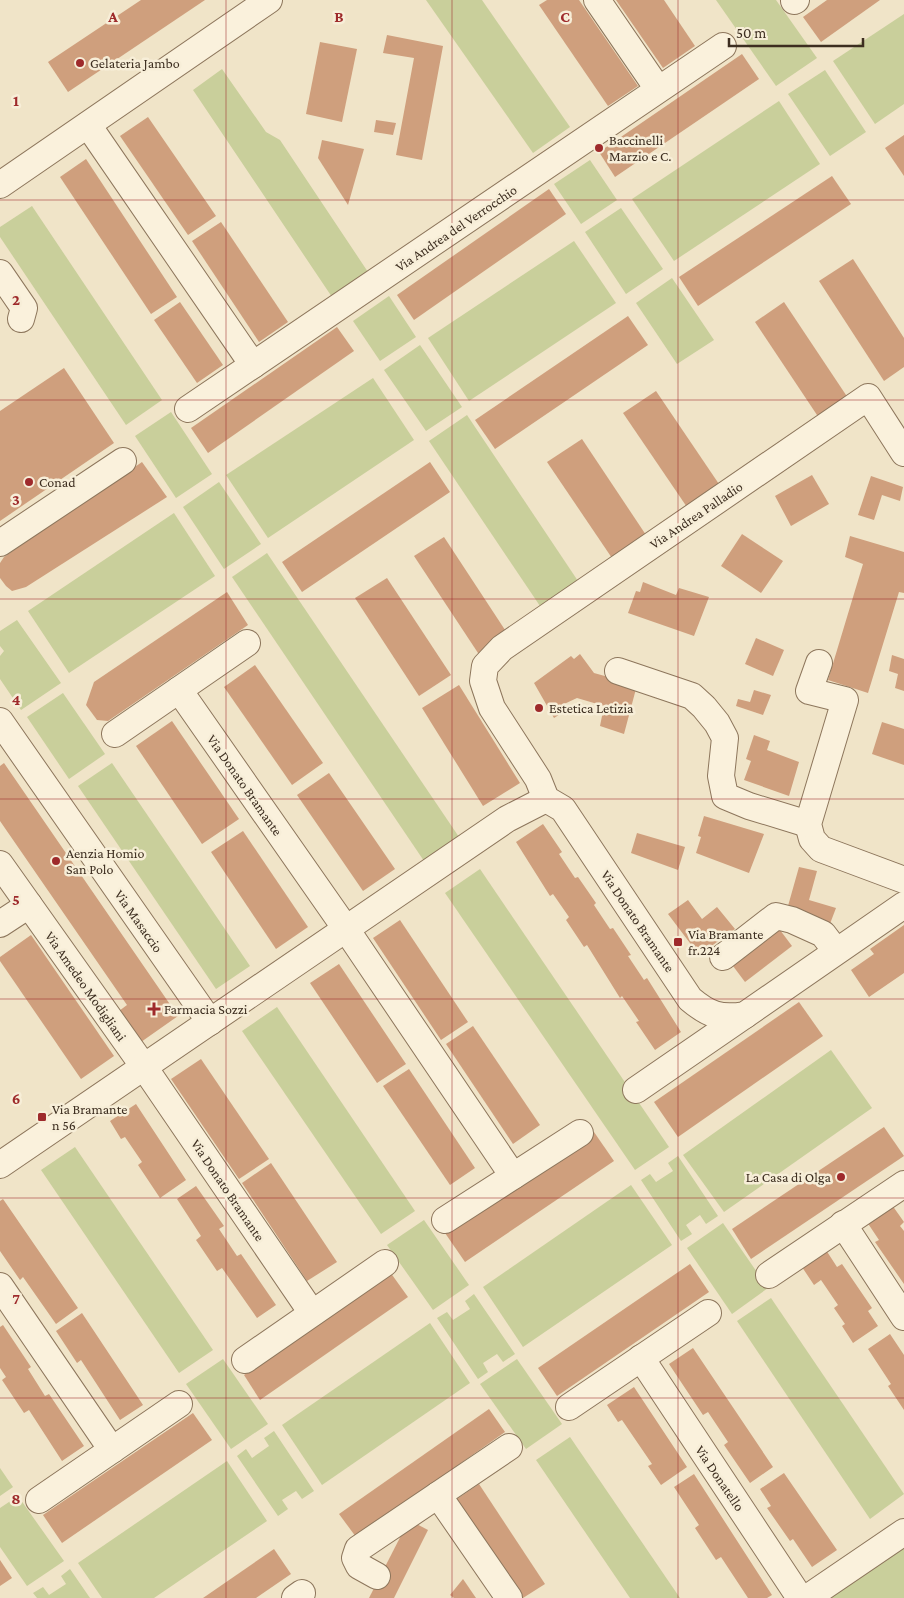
<svg xmlns="http://www.w3.org/2000/svg" width="904" height="1598" font-family="'Crimson Pro',serif">
<style>
.green{fill:#c9cf9b}
.building{fill:#cf9f7d}
.lines{fill:none;stroke-linecap:round;stroke-linejoin:round}
.minor-casing{stroke:#8d765c;stroke-width:28}
.minor{stroke:#faf1dc;stroke-width:26}
.grid{fill:none;stroke:#9e2a2b;stroke-width:1;stroke-opacity:0.55}
.poi-dot{fill:#9e2a2b;stroke:#f7eed8;stroke-width:2}
.labels{text-anchor:middle;dominant-baseline:central;stroke-width:5;stroke-linejoin:round;paint-order:stroke}
.poi-label{font-size:14px;fill:#3d2e20;stroke:#f7eed8;text-anchor:start}
.street-label{font-size:14px;fill:#3d2e20;stroke:#f7eed8}
.grid-label{font-size:16px;text-anchor:middle;font-weight:bold;fill:#9e2a2b;stroke:#f7eed8;stroke-width:5;stroke-linejoin:round;paint-order:stroke}
</style>
<rect width="100%" height="100%" fill="#f0e4c8"/>
<g class="green">
<path d="M426,0H482L570,127L533,153Z"/>
<path d="M716,0H776L817,58L776,86Z"/>
<path d="M904,14V104L875,124L833,61Z"/>
<path d="M222,69L266,132L280,140L370,275L334,300L193,90Z"/>
<path d="M825,70L866,132L830,156L788,94Z"/>
<path d="M779,101L820,164L674,261L632,199Z"/>
<path d="M590,160L617,200L581,224L554,184Z"/>
<path d="M32,206L162,400L126,425L0,237V227Z"/>
<path d="M621,208L663,269L626,294L585,232Z"/>
<path d="M574,241L616,303L469,401L428,338Z"/>
<path d="M672,278L714,340L677,364L636,303Z"/>
<path d="M389,296L416,337L380,361L353,321Z"/>
<path d="M420,345L462,407L426,431L384,370Z"/>
<path d="M373,378L414,440L268,538L226,475Z"/>
<path d="M171,412L212,474L176,498L135,436Z"/>
<path d="M467,415L580,584L542,609L429,441Z"/>
<path d="M219,482L261,544L224,569L183,507Z"/>
<path d="M174,513L215,576L69,673L28,611Z"/>
<path d="M267,553L459,837L424,861L232,577Z"/>
<path d="M17,620L61,683L21,710L0,679V656L4,651L0,646V631Z"/>
<path d="M63,693L105,754L69,779L27,717Z"/>
<path d="M112,763L250,966L216,989L78,786Z"/>
<path d="M480,869L669,1147L635,1170L445,893Z"/>
<path d="M277,1007L415,1211L381,1234L242,1031Z"/>
<path d="M831,1050L872,1108L724,1212L683,1155Z"/>
<path d="M75,1147L213,1350L179,1373L41,1170Z"/>
<path d="M678,1156L718,1216L706,1224L700,1215L686,1225L692,1234L681,1241L641,1180L650,1174L656,1182L673,1171L668,1163Z"/>
<path d="M631,1185L672,1245L523,1347L483,1287Z"/>
<path d="M424,1220L469,1285L433,1310L387,1245Z"/>
<path d="M723,1223L768,1288L732,1314L687,1248Z"/>
<path d="M474,1294L515,1354L503,1362L497,1354L483,1363L488,1372L478,1379L437,1318L447,1312L453,1320L470,1309L465,1301Z"/>
<path d="M771,1298L904,1494L870,1519L737,1321Z"/>
<path d="M430,1323L470,1383L322,1485L282,1425Z"/>
<path d="M223,1359L268,1424L231,1449L186,1384Z"/>
<path d="M517,1359L562,1424L526,1449L480,1384Z"/>
<path d="M274,1431L314,1491L302,1499L296,1491L282,1500L288,1509L278,1516L237,1456L246,1449L252,1458L269,1446L264,1438Z"/>
<path d="M570,1437L680,1598H630L536,1460Z"/>
<path d="M227,1461L267,1521L154,1598H102L78,1563Z"/>
<path d="M0,1468L13,1487L0,1496Z"/>
<path d="M18,1496L64,1561L27,1586L0,1547V1508Z"/>
<path d="M904,1546V1598H828Z"/>
<path d="M70,1569L90,1598H37L33,1593L43,1587L49,1595L66,1584L61,1576Z"/>
</g>
<g class="building">
<path d="M141,0H205L68,92L48,62Z"/>
<path d="M547,0H579L638,86L608,106L539,5Z"/>
<path d="M616,0H664L695,46L663,68Z"/>
<path d="M827,0H880L821,42L803,17Z"/>
<path d="M387,35L443,46L422,160L396,155L414,58L383,53Z"/>
<path d="M320,42L357,49L342,122L306,114Z"/>
<path d="M742,54L759,79L615,177L599,152Z"/>
<path d="M148,117L216,216L188,235L120,136Z"/>
<path d="M376,120L396,123L393,135L374,132Z"/>
<path d="M904,135V176L885,148Z"/>
<path d="M322,140L364,149L348,205L318,158Z"/>
<path d="M86,159L177,297L151,314L60,177Z"/>
<path d="M832,176L851,204L698,306L679,277Z"/>
<path d="M549,189L566,214L414,320L397,295Z"/>
<path d="M221,222L288,322L259,342L192,241Z"/>
<path d="M853,259L904,338V367L884,381L819,281Z"/>
<path d="M180,302L223,365L197,383L154,320Z"/>
<path d="M784,302L850,401L821,421L755,322Z"/>
<path d="M628,316L648,345L495,449L475,420Z"/>
<path d="M337,327L354,351L208,453L191,428Z"/>
<path d="M64,368L114,443L0,521V411Z"/>
<path d="M656,391L723,490L691,513L623,413Z"/>
<path d="M582,439L650,541L616,564L547,462Z"/>
<path d="M142,462L167,497L26,587L12,591L6,586L0,578V563L4,557Z"/>
<path d="M430,462L450,492L302,592L282,562Z"/>
<path d="M812,475L829,504L791,526L775,496Z"/>
<path d="M871,476L903,487L900,501L882,495L874,520L858,515Z"/>
<path d="M742,534L783,561L761,593L721,566Z"/>
<path d="M850,536L904,552V593L899,592L868,693L828,680L863,564L845,557Z"/>
<path d="M444,537L509,636L480,656L414,556Z"/>
<path d="M387,578L451,675L419,696L355,598Z"/>
<path d="M643,582L676,595L679,588L709,597L694,636L628,613L636,591L640,592Z"/>
<path d="M227,592L248,625L108,721L97,720L86,705L94,682Z"/>
<path d="M756,638L784,650L773,676L745,664Z"/>
<path d="M580,654L594,673L637,685L624,734L600,726L604,706L577,698L562,705L565,711L554,718L534,683L571,656L574,659Z"/>
<path d="M892,655L904,659V691L895,688L898,674L889,671Z"/>
<path d="M255,665L323,763L292,785L224,687Z"/>
<path d="M459,685L520,783L483,806L422,708Z"/>
<path d="M754,690L771,695L763,715L736,706L738,699L750,702Z"/>
<path d="M172,721L239,819L202,844L136,746Z"/>
<path d="M882,722L904,729V765L872,754Z"/>
<path d="M754,735L770,741L767,750L799,762L789,796L744,780L751,761L746,759Z"/>
<path d="M4,763L178,1016L141,1042L119,1011L127,1005L0,821V766Z"/>
<path d="M329,773L395,869L363,891L297,795Z"/>
<path d="M704,816L764,834L749,873L696,853L701,837L698,836Z"/>
<path d="M543,824L562,852L559,854L575,878L578,877L596,903L594,905L610,929L613,928L631,955L628,956L644,980L647,978L681,1032L655,1050L636,1022L639,1021L622,996L620,998L587,945L584,947L566,920L569,917L553,894L550,896L516,842Z"/>
<path d="M243,831L308,927L276,949L211,852Z"/>
<path d="M637,833L685,847L678,870L631,853Z"/>
<path d="M799,867L817,871L809,900L836,908L828,929L786,913Z"/>
<path d="M688,900L702,919L717,907L735,929L699,955L668,914Z"/>
<path d="M400,920L468,1022L441,1040L373,938Z"/>
<path d="M904,925V973L869,997L851,970L874,954L870,949Z"/>
<path d="M777,926L792,946L745,982L730,962Z"/>
<path d="M31,935L114,1056L81,1079L0,961V957Z"/>
<path d="M339,964L406,1064L377,1083L310,983Z"/>
<path d="M799,1002L823,1036L678,1137L654,1102Z"/>
<path d="M473,1026L540,1125L513,1144L446,1044Z"/>
<path d="M201,1059L269,1159L239,1179L171,1079Z"/>
<path d="M409,1069L475,1168L450,1185L383,1086Z"/>
<path d="M136,1104L186,1180L160,1198L138,1165L142,1162L125,1137L121,1139L110,1121Z"/>
<path d="M884,1127L904,1156L751,1259L732,1229Z"/>
<path d="M594,1132L614,1161L465,1262L445,1233Z"/>
<path d="M271,1163L337,1262L307,1281L242,1183Z"/>
<path d="M196,1186L224,1226L219,1229L237,1256L241,1254L276,1305L257,1318L222,1268L217,1271L196,1240L201,1236L177,1199Z"/>
<path d="M3,1199L78,1308L56,1324L23,1277L20,1280L0,1251V1201Z"/>
<path d="M892,1205L904,1222L900,1226L904,1231V1284L875,1242L879,1240L867,1222Z"/>
<path d="M826,1250L837,1267L842,1264L872,1308L868,1311L878,1326L853,1343L842,1326L845,1324L834,1308L838,1305L821,1280L814,1285L802,1267Z"/>
<path d="M690,1264L709,1292L557,1396L538,1368Z"/>
<path d="M390,1272L408,1297L260,1400L244,1375Z"/>
<path d="M82,1313L143,1405L120,1420L81,1360L77,1363L56,1331Z"/>
<path d="M3,1325L31,1367L28,1369L45,1396L49,1394L84,1446L62,1461L29,1410L24,1413L2,1380L6,1377L0,1368V1327Z"/>
<path d="M890,1334L904,1355V1410L888,1386L891,1384L868,1349Z"/>
<path d="M693,1348L773,1467L750,1483L724,1445L728,1442L708,1412L703,1415L669,1364Z"/>
<path d="M634,1387L687,1467L661,1485L648,1466L652,1464L622,1420L618,1422L607,1405Z"/>
<path d="M489,1409L505,1432L356,1537L339,1514Z"/>
<path d="M193,1413L212,1440L62,1543L43,1515Z"/>
<path d="M784,1473L837,1550L812,1567L793,1539L790,1541L767,1508L771,1506L760,1489Z"/>
<path d="M694,1474L772,1595L767,1598H748L721,1557L716,1560L695,1528L699,1525L674,1487Z"/>
<path d="M479,1484L545,1584L523,1598H514L451,1503Z"/>
<path d="M409,1520L428,1530L394,1598H369Z"/>
<path d="M274,1549L291,1574L256,1598H203Z"/>
<path d="M0,1560L12,1578L0,1586Z"/>
<path d="M463,1579L476,1598H454L450,1595Z"/>
</g>
<g class="lines">
<g class="minor-casing">
<g id="minor">
<path d="M597,0L658,89"/>
<path d="M794,1L796,0"/>
<path d="M88,125L253,365"/>
<path d="M0,185L269,0"/>
<path d="M0,273L24,308L21,319"/>
<path d="M188,409L723,46"/>
<path d="M904,453L868,397L502,648L485,666L483,681L492,708L538,779L546,799L563,809L690,999C709,1015 720,1019 745,1015L904,905"/>
<path d="M0,543L123,461"/>
<path d="M819,663L809,691L845,700L808,824L812,839L821,849L904,880"/>
<path d="M618,671L692,696L704,707L717,723L725,738L721,776L725,796L749,806L808,824"/>
<path d="M179,690L346,929L513,1176"/>
<path d="M0,721L210,1022"/>
<path d="M115,734L247,643"/>
<path d="M0,864L144,1067L312,1313"/>
<path d="M0,924L29,905"/>
<path d="M723,957L776,916L792,920L823,934L836,951"/>
<path d="M636,1090L745,1015"/>
<path d="M0,1165L507,819L546,799"/>
<path d="M445,1220L580,1133"/>
<path d="M843,1224L904,1317"/>
<path d="M769,1275L904,1184"/>
<path d="M0,1286L112,1450"/>
<path d="M641,1358L800,1598"/>
<path d="M245,1360L385,1263"/>
<path d="M569,1407L708,1313"/>
<path d="M438,1495L509,1598"/>
<path d="M39,1500L179,1404"/>
<path d="M377,1576L359,1566L355,1558L358,1549L509,1447"/>
<path d="M295,1598L302,1593"/>
<path d="M807,1598L904,1532"/>
</g>
</g>
<use href="#minor" class="minor"/>
</g>
<path class="grid" d="M226,0V1598M452,0V1598M678,0V1598M0,200H904M0,400H904M0,599H904M0,799H904M0,999H904M0,1198H904M0,1398H904"/>
<g class="poi-dot">
<circle cx="80" cy="63" r="5"/>
<circle cx="599" cy="148" r="5"/>
<circle cx="29" cy="482" r="5"/>
<circle cx="539" cy="708" r="5"/>
<circle cx="56" cy="861" r="5"/>
<rect x="673" y="937" width="10" height="10" rx="2.5"/>
<path d="M151.5 1001.5h5v5h5v5h-5v5h-5v-5h-5v-5h5z"/>
<rect x="37" y="1112" width="10" height="10" rx="2.5"/>
<circle cx="841" cy="1177" r="5"/>
</g>
<g class="labels">
<g class="poi-label">
<text x="90" y="63">Gelateria Jambo</text>
<text x="609" y="140">Baccinelli<tspan x="609" dy="16">Marzio e C.</tspan></text>
<text x="39" y="482">Conad</text>
<text x="549" y="708">Estetica Letizia</text>
<text x="66" y="853">Aenzia Homio<tspan x="66" dy="16">San Polo</tspan></text>
<text x="688" y="934">Via Bramante<tspan x="688" dy="16">fr.224</tspan></text>
<text x="164" y="1009">Farmacia Sozzi</text>
<text x="52" y="1109">Via Bramante<tspan x="52" dy="16">n 56</tspan></text>
<text x="831" y="1177" text-anchor="end">La Casa di Olga</text>
</g>
<g class="street-label">
<text transform="translate(456 228) rotate(-34)">Via Andrea del Verrocchio</text>
<text transform="translate(696 515) rotate(-34)">Via Andrea Palladio</text>
<text transform="translate(245 785) rotate(55)">Via Donato Bramante</text>
<text transform="translate(139 921) rotate(55)">Via Masaccio</text>
<text transform="translate(638 921) rotate(56)">Via Donato Bramante</text>
<text transform="translate(86 986) rotate(55)">Via Amedeo Modigliani</text>
<text transform="translate(228 1190) rotate(56)">Via Donato Bramante</text>
<text transform="translate(720 1478) rotate(56)">Via Donatello</text>
</g>
</g>
<g class="grid-label">
<text x="113" y="22">A</text>
<text x="339" y="22">B</text>
<text x="565" y="22">C</text>
<text x="16" y="106">1</text>
<text x="16" y="305">2</text>
<text x="16" y="505">3</text>
<text x="16" y="705">4</text>
<text x="16" y="905">5</text>
<text x="16" y="1104">6</text>
<text x="16" y="1304">7</text>
<text x="16" y="1504">8</text>
</g>
<path d="M729 38v8h134v-8" fill="none" stroke="#3d2e20" stroke-width="2.5"/>
<text x="736" y="38" font-size="15" fill="#3d2e20" stroke="#f7eed8" stroke-width="4" paint-order="stroke">50 m</text>
</svg>
